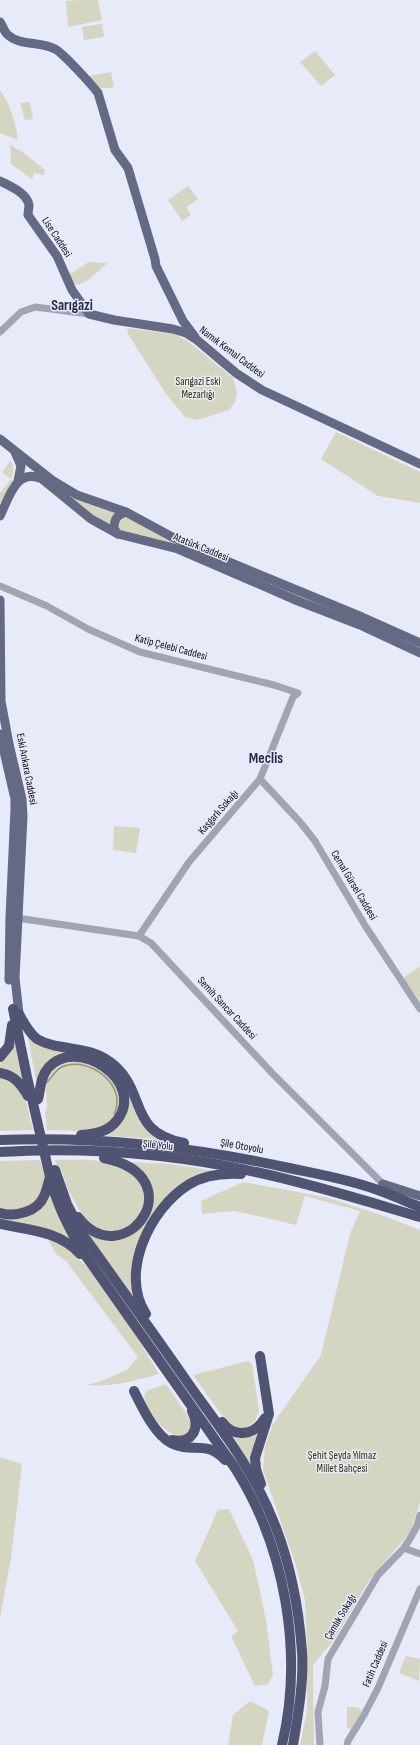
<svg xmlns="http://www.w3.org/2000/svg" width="420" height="1745" font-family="'Sofia Sans Condensed',sans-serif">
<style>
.green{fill:#d5d6c1}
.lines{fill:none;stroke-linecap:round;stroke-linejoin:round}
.stream{stroke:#949677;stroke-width:1.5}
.minor{stroke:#a1a4b3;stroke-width:7}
.major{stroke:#656984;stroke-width:9}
.highway{stroke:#505472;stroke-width:10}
.labels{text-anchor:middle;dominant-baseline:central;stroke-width:3;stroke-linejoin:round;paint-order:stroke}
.street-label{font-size:11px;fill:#0e0f1b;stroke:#e7eaf8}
.park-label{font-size:11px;fill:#33330a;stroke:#e7eaf8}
.district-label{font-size:15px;font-weight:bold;fill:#282c47;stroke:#e7eaf8}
</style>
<rect width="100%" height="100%" fill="#e7eaf8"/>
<g class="green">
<path d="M79,0H98L102,20L68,27L66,1Z"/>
<path d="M102,24L104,37L84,40L82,27Z"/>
<path d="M315,51L335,75L321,86L300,62Z"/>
<path d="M111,72L114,87C99,90 98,88 89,76Z"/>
<path d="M0,90C10,103 16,124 18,140L0,133Z"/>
<path d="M30,102L33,119L25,120L20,103Z"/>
<path d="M10,145L21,151L45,170L44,175L34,173L32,179L11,164Z"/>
<path d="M188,186L198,199L186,207L191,215L182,221L168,200Z"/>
<path d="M89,262L108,263L88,280L79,285L73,284L68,275Z"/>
<path d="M127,328L175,334L189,342L233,378L237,392L235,402L229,410L197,420L185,417L166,394L128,334Z"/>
<path d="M336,432L420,472V503L378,496L321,459Z"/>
<path d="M11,460C14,467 14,472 11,479L13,481L0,503V493L11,479L2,472Z"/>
<path d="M38,472L115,512L109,525L83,508Z"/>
<path d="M126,516L420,646V649L120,531L118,528L121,519Z"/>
<path d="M114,826L140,828L136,853L113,850Z"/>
<path d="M420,966V1001L403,978Z"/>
<path d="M28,1037L40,1045L67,1051V1054L37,1086Z"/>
<path d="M16,1041L25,1084L0,1070V1064L12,1051Z"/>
<path d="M77,1061C101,1066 111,1076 121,1098L115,1119L100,1128L75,1131L47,1130L45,1112L47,1109L46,1088L48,1080L46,1079C54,1066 62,1063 77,1061Z"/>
<path d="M0,1076L5,1077L24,1094L33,1130L0,1131Z"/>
<path d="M127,1091L140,1121L149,1133H151L162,1140L100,1135L115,1129Z"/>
<path d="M40,1160C43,1169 47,1179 44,1188C39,1207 17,1212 0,1209V1161Z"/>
<path d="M55,1160C83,1160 118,1157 138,1178C142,1182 144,1190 146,1196L137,1220L120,1231L103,1232L87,1220L79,1210L66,1185L62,1171H59Z"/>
<path d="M130,1162L170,1164L215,1171L192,1180L140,1241L136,1301L85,1231C92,1235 98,1238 105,1239C122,1241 145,1231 150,1213C151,1209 149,1202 149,1198C149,1179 146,1173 130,1162Z"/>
<path d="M243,1182L325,1197L379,1214L420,1230V1502L411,1531L368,1582L334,1640L313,1665L314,1745H300L307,1710V1648L305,1600L296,1566L263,1470L265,1446L273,1424L321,1355L350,1234L360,1211L305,1196L296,1225L235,1211L202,1214L201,1201Z"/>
<path d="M49,1192L74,1244L0,1219V1216L17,1217Z"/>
<path d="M47,1237L66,1247L92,1272L127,1321L159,1374C135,1381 112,1387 87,1385L101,1381L127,1370L138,1357L66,1261L55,1253Z"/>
<path d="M248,1361L252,1364L259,1411L255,1421L247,1427L241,1428L229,1425L193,1375Z"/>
<path d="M166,1384L192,1422L189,1433L180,1437C162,1432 150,1414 144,1397L146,1391Z"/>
<path d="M259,1431L254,1445L250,1464L234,1437H242Z"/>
<path d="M0,1457L22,1464L11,1558L0,1618Z"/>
<path d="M229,1509L253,1560L266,1620L273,1675L268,1684L255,1686L231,1636L238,1631L195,1561L218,1510Z"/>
<path d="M406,1656L420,1659L419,1681L399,1673Z"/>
<path d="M250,1701L269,1711L262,1745H228L233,1715Z"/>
<path d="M347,1707C355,1707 360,1706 363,1714L354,1730L347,1728Z"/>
</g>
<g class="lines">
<path class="stream" d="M46,1083C53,1077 55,1069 64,1066C91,1057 128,1086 114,1114"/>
<g class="minor">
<path d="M0,332L21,312L35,307L89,314"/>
<path d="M0,586L47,606L88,629L140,652L274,685L298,693L293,697L260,779L189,862L139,936"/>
<path d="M260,779L300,822L315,841L366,927L420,1009"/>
<path d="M17,918L139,936L151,943L272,1073L383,1184"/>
<path d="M404,1548L420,1554"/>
<path d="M320,1745L318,1712L325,1686L328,1659L378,1575L404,1548L411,1537L417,1526L420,1515"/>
<path d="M347,1745L348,1741L364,1715L378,1688L420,1589"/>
</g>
<g class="major">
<path d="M0,22C3,26 4,32 8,35C20,46 41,41 55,49C63,53 92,85 98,93L115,150L128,168L155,259L156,266L183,321L195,337"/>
<path d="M0,181C10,186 27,193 29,205C29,208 28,212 28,215L57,256L72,290L89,314L114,320L173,329L186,333L197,340L236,373L262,390L420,464"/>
<path d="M0,439L52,480L77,495L126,512L174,538L212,555L362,617L420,643"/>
<path d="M15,452L21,466L18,481"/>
<path d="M0,516C9,498 16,467 42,479L91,519L118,534L178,549L298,601L360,625L420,653"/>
<path d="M118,534L114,529C114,519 117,515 126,512"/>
<path d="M0,600L1,701L9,744L22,799L23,816L15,978L19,1014"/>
<path d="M0,734L15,799V809L10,917L9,980"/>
<path d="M383,1184L420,1196"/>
</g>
<g class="highway">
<path d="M13,1009L27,1077L50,1177C56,1203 68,1226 81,1249L235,1468C285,1547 304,1653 282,1745"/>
<path d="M19,1014C24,1023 29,1033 37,1039C61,1053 90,1043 115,1066C147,1095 128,1132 184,1143"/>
<path d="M0,1057L9,1046L12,1025"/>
<path d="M0,1073C14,1075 21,1084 28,1096"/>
<path d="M38,1099C41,1089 40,1077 48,1068C77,1035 145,1081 118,1119C109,1132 95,1134 81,1135"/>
<path d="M0,1140C97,1136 194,1147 289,1168C318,1174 347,1179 375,1189C390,1194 405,1201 420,1207"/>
<path d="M0,1152C85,1147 173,1154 256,1172C312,1184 366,1201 420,1217"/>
<path d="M55,1170L67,1204L83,1235C118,1284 154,1334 188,1383C212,1417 238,1450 257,1486C284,1536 298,1595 302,1652C304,1682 298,1715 293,1745"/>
<path d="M0,1213C15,1217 38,1212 44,1196C47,1190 48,1183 50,1177"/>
<path d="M78,1217C124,1277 197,1177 104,1158"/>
<path d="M0,1224C29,1230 60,1231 80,1254"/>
<path d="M146,1314C119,1273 150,1209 188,1185C204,1175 223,1173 241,1174"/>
<path d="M260,1356L269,1414L255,1458L256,1469L261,1484"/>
<path d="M134,1391C142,1407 155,1435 171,1443C192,1454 206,1439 225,1460"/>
<path d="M222,1422C234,1439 255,1435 265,1418"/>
<path d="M172,1440C192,1444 201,1429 192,1411"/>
</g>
</g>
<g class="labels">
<g class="street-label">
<text transform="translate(57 237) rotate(57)">Lise Caddesi</text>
<text transform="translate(232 352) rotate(37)">Namık Kemal Caddesi</text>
<text transform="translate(201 547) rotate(22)">Atatürk Caddesi</text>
<text transform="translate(171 647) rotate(15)">Katip Çelebi Caddesi</text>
<text transform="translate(27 769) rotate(79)">Eski Ankara Caddesi</text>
<text transform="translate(218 812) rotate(-49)">Kaşgarlı Sokağı</text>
<text transform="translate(354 885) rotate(59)">Cemal Gürsel Caddesi</text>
<text transform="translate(227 1008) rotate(47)">Semih Sancar Caddesi</text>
<text transform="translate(158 1145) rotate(6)">Şile Yolu</text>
<text transform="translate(242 1146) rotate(10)">Şile Otoyolu</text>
<text transform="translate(340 1617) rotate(-59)">Çamlık Sokağı</text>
<text transform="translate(375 1664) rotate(-67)">Fatih Caddesi</text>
</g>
<g class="park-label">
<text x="198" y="381">Sarıgazi Eski<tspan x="198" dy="13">Mezarlığı</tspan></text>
<text x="342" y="1455">Şehit Şeyda Yılmaz<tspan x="342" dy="13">Millet Bahçesi</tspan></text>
</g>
<g class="district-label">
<text x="72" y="305">Sarıgazi</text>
<text x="266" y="758">Meclis</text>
</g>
</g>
</svg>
